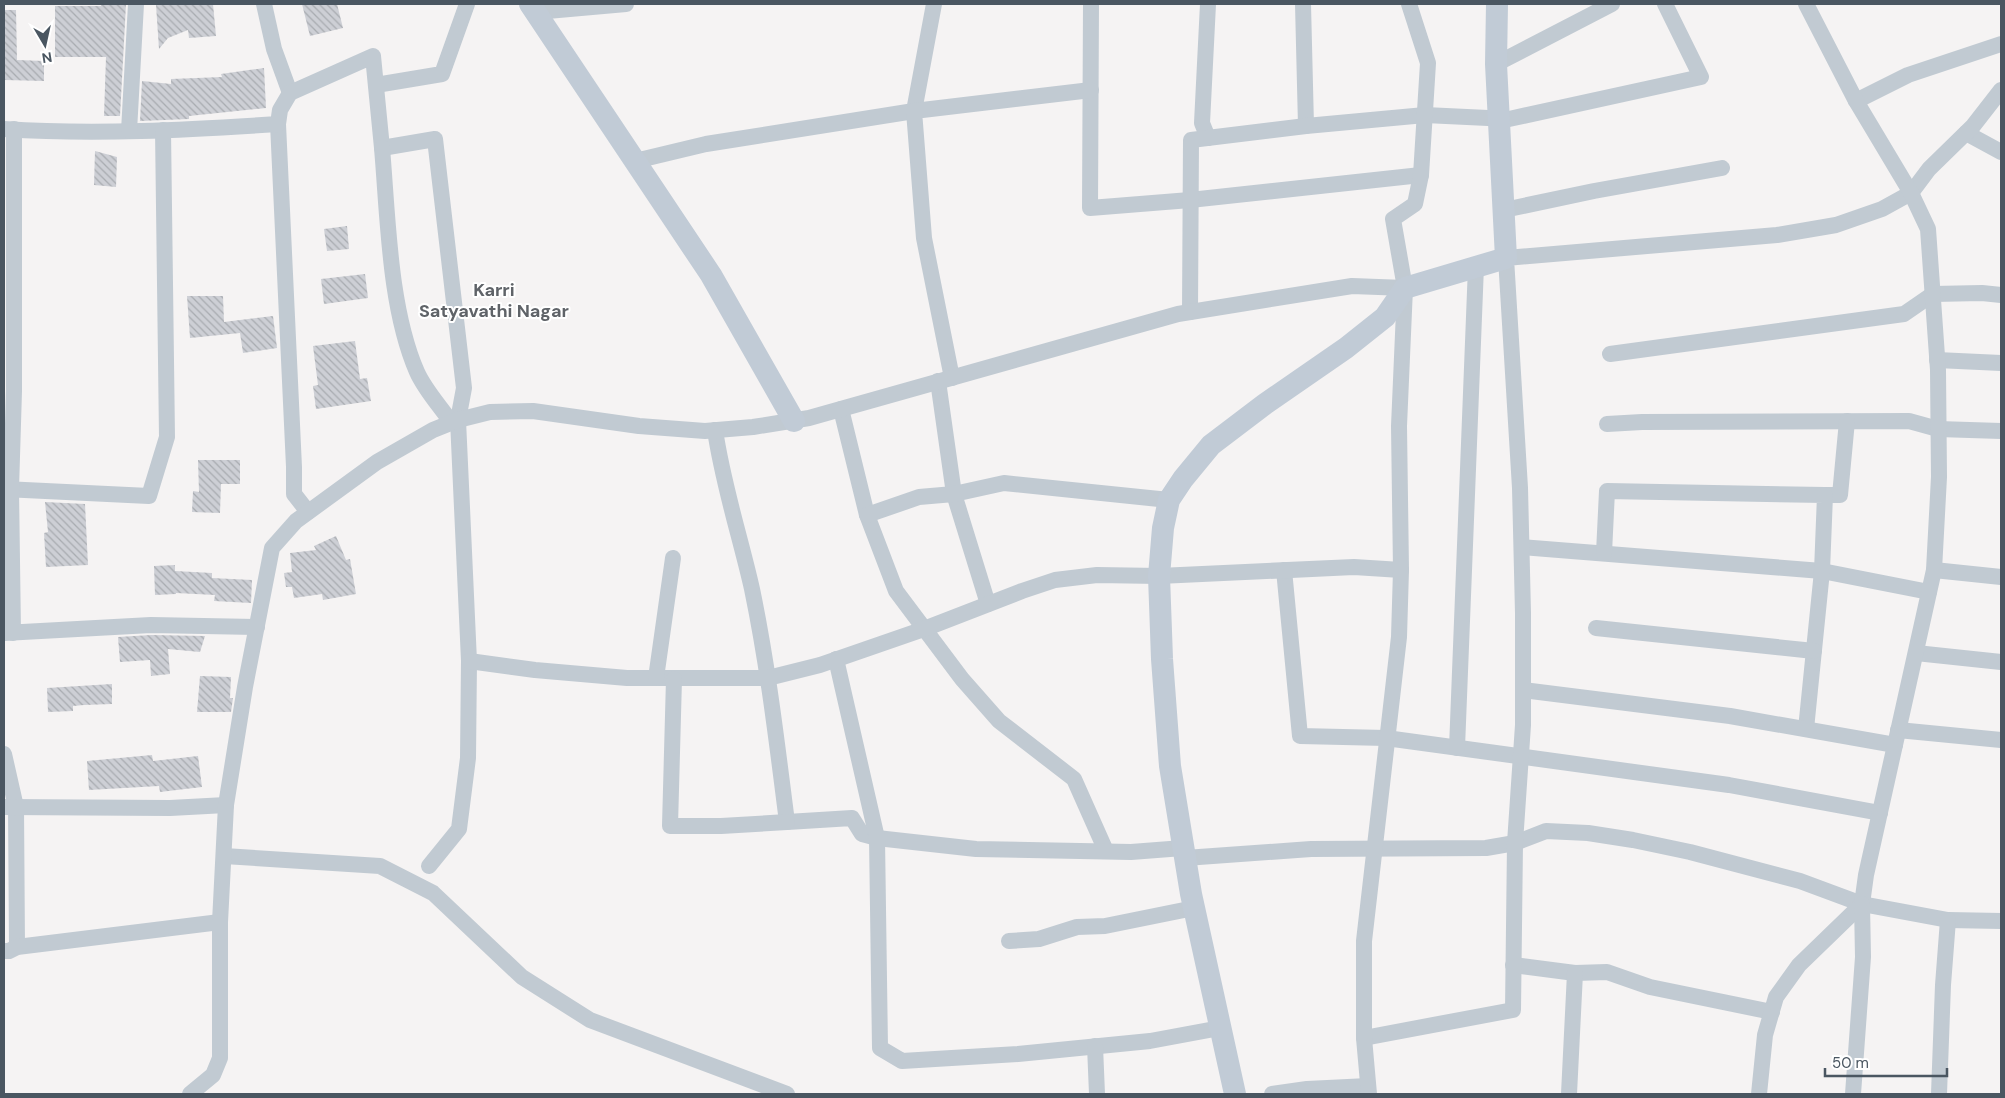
<svg xmlns="http://www.w3.org/2000/svg" width="2005" height="1098" font-family="'DM Sans',sans-serif">
<style>
.building{fill:url(#building-back-hatch)}
.lines{fill:none;stroke-linecap:round;stroke-linejoin:round}
.street{stroke:#c1cad2;stroke-width:16}
.secondary{stroke:#c1cbd6;stroke-width:22}
.labels{text-anchor:middle;dominant-baseline:central;stroke-width:4;stroke-linejoin:round;paint-order:stroke}
.district-label{font-size:18px;font-weight:bold;fill:#5f6368;stroke:#fff}
</style>
<defs>
<pattern id="building-back-hatch" width="6" height="6" patternUnits="userSpaceOnUse" patternTransform="scale(1.25)"><rect width="6" height="6" fill="#cdcfd5"/><path d="M-1 5l2 2M0 0l6 6M5-1l2 2" fill="none" stroke="#a8abb0"/></pattern>
</defs>
<rect width="100%" height="100%" fill="#f5f3f3"/>
<g class="building">
<path d="M101,4H126L120,116H104L106,57H55V6H101Z"/>
<path d="M179,4H213L216,36L189,38L188,30L168,38L159,49L156,5Z"/>
<path d="M302,4H337L343,28L310,36Z"/>
<path d="M4,10H16L17,60L44,61V81L4,80Z"/>
<path d="M264,68L266,108L189,116V119L140,121L142,81L171,84V79L222,77L221,74Z"/>
<path d="M95,151L117,157L116,187L94,185Z"/>
<path d="M347,226L349,249L327,251L324,229Z"/>
<path d="M365,274L368,298L324,304L321,279Z"/>
<path d="M187,296H223L224,322L273,316L277,348L243,353L240,333L190,338Z"/>
<path d="M355,341L360,379L367,378L371,401L316,409L313,386L318,385L313,346Z"/>
<path d="M198,460H240V484H221L220,513L192,512L193,491L199,492Z"/>
<path d="M45,502L85,504L88,565L46,567L44,533L48,532Z"/>
<path d="M336,536L346,560L350,559L356,594L323,600L322,594L294,598L292,587H286L284,573L292,572L290,553L316,550L314,546Z"/>
<path d="M175,565V571L212,573V578L252,580L251,603L214,601L215,595L176,593V594L155,595L154,566Z"/>
<path d="M151,635L205,636L200,652L168,649L170,674L151,676L150,660L120,662L118,637Z"/>
<path d="M200,676L231,677L230,698H233L231,712H197Z"/>
<path d="M112,684V704L84,705L73,706V711L48,712L47,688Z"/>
<path d="M152,755L153,761L198,756L202,787L160,792L159,786L89,790L87,761Z"/>
</g>
<g class="lines">
<g class="street">
<path d="M264,4L274,49L290,93"/>
<path d="M1091,4L1090,208L1190,200L1421,175"/>
<path d="M1208,4L1202,123L1208,138"/>
<path d="M1303,4L1306,126"/>
<path d="M536,12L626,4"/>
<path d="M1496,64L1612,4"/>
<path d="M376,85L442,74L467,4"/>
<path d="M1856,101L1908,75L2001,44"/>
<path d="M278,124L294,467V494L308,512"/>
<path d="M4,129C95,135 187,130 278,124L280,110L290,93L373,56L382,148L435,139L464,388L458,420L469,661L468,758L459,829L429,866"/>
<path d="M129,131L136,4"/>
<path d="M1966,133L2001,152"/>
<path d="M382,148C388,217 389,308 417,372C425,390 440,406 451,422"/>
<path d="M635,161L706,144L914,111L934,4"/>
<path d="M1504,210L1594,191L1722,168"/>
<path d="M1190,312L1191,140L1306,126L1425,115L1509,119L1701,77L1665,4"/>
<path d="M1610,354L1904,314L1933,294L1982,293L2001,295"/>
<path d="M1937,360L2001,363"/>
<path d="M952,378L924,238L914,111L1091,90"/>
<path d="M938,381L954,494L988,604"/>
<path d="M841,409L867,515L896,591L962,679L999,721L1074,779L1106,851"/>
<path d="M1607,424L1642,422L1909,421L1938,429L2001,431"/>
<path d="M715,430C723,485 740,536 752,589C768,666 777,744 787,822L852,818L862,834L877,838L976,849L1131,852L1183,848"/>
<path d="M4,489L149,496L167,437L163,130"/>
<path d="M1825,495H1840L1847,421"/>
<path d="M867,515L919,497L954,494L1004,483L1169,500"/>
<path d="M1522,547L1822,571L1929,592"/>
<path d="M1604,553L1607,491L1825,495L1822,571L1806,729"/>
<path d="M1284,570L1300,736L1386,738L1729,785L1880,813"/>
<path d="M1934,570L2001,577"/>
<path d="M1596,628L1814,651"/>
<path d="M4,633L151,625L257,627"/>
<path d="M13,633L11,489L14,391V129"/>
<path d="M1916,653L2001,662"/>
<path d="M836,659L877,838L880,1048L902,1061L1018,1054L1150,1041L1220,1028"/>
<path d="M469,661L535,670L627,678H768L820,665L924,629L1022,591L1055,580L1097,575L1159,576L1354,567L1401,570"/>
<path d="M656,678L673,558"/>
<path d="M674,679L670,826H721L787,822"/>
<path d="M1523,690L1730,716L1895,745"/>
<path d="M1898,730L2001,740"/>
<path d="M1457,748L1476,266"/>
<path d="M4,754L16,807L17,947"/>
<path d="M4,807L170,808L226,805"/>
<path d="M224,856L380,866L433,893L522,977L590,1020L787,1094"/>
<path d="M1185,858L1311,849L1486,848L1515,843L1546,831L1588,833L1633,840L1690,852L1800,881L1862,904L1948,920L2001,921"/>
<path d="M1009,941L1039,939L1077,927L1105,926L1194,908"/>
<path d="M4,951H9L17,947L220,922"/>
<path d="M1513,965L1575,973L1607,972L1650,987L1772,1012"/>
<path d="M1364,1038L1513,1010L1515,843L1523,725V613L1520,488L1506,258L1777,235L1836,225L1882,209L1911,193L1929,169L1973,126L2001,90"/>
<path d="M1095,1046L1097,1094"/>
<path d="M190,1094L213,1075L220,1058V922L226,805L245,687L272,548L296,521L377,462L433,430L458,420L490,412L533,411L639,426L705,431L753,427L809,418L1178,314L1352,286L1405,288"/>
<path d="M1272,1094L1307,1089L1368,1086"/>
<path d="M1369,1094L1364,1038V941L1399,637L1401,570L1399,426L1405,288L1393,219L1415,204L1421,175L1428,63L1409,4"/>
<path d="M1569,1094L1575,973"/>
<path d="M1759,1094L1765,1035L1776,997L1799,965L1862,904L1866,875L1934,570L1939,477L1938,370L1928,229L1911,193L1856,101L1806,4"/>
<path d="M1853,1094L1863,957L1862,904"/>
<path d="M1939,1094L1943,985L1948,920"/>
</g>
<g class="secondary">
<path d="M530,4L711,275L794,421"/>
<path d="M1235,1094L1191,894L1170,766L1162,659L1159,576L1163,528L1169,500L1183,479L1211,445L1265,404L1346,348L1385,317L1405,288L1506,258L1496,64L1497,4"/>
</g>
</g>
<g class="labels">
<g class="district-label">
<text x="494" y="290">Karri<tspan x="494" dy="21">Satyavathi Nagar</tspan></text>
</g>
</g>
<rect width="2005" height="1098" fill="none" stroke="#4a5661" stroke-width="10"/>
<g transform="translate(45 45) rotate(171)" stroke="#ffffff" stroke-width="4" paint-order="stroke">
<path d="M0-4L9 19L0 12L-9 19Z" fill="#4a5661"/>
<text y="-8" font-size="14" font-weight="bold" text-anchor="middle" fill="#4a5661">N</text>
</g>
<path d="M1825 1068v8h122v-8" fill="none" stroke="#4a5661" stroke-width="2.5"/>
<text x="1832" y="1068" font-size="15" fill="#4a5661" stroke="#ffffff" stroke-width="4" paint-order="stroke">50 m</text>
</svg>
